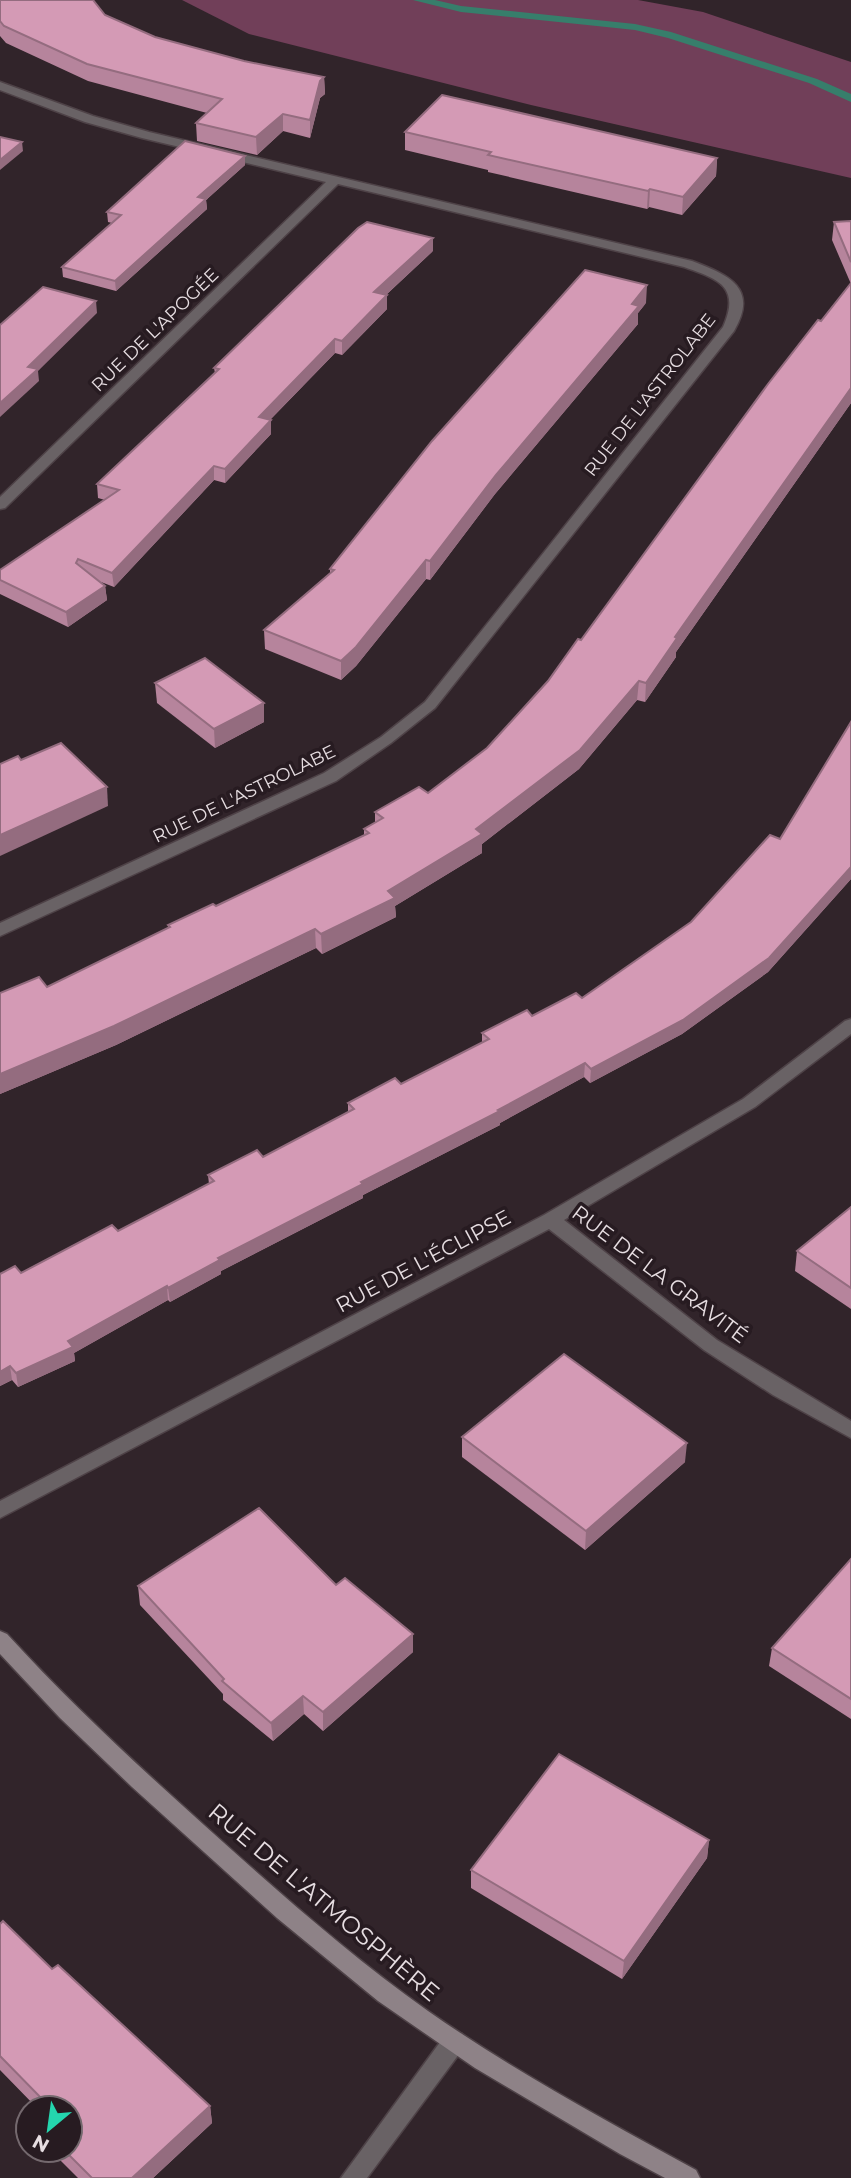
<svg xmlns="http://www.w3.org/2000/svg" width="851" height="2178" font-family="Montserrat,sans-serif">
<style>
.green{fill:#713f59}
.lines{fill:none;stroke-linecap:round;stroke-linejoin:round}
.stream{fill:#377e6b;fill-rule:evenodd}
.street-casing{stroke:#4e4247;stroke-width:3}
.secondary-casing{stroke:#4e4247;stroke-width:3}
.street{fill:#696265;fill-rule:evenodd}
.secondary{fill:#8e8287;fill-rule:evenodd}
.wall{fill:#b6849c}
.shaded-wall{fill:#946c7f}
.building{fill:#d49ab5;stroke:#946c7f;stroke-width:2}
.labels{text-anchor:middle;dominant-baseline:central;stroke-width:7;stroke-linejoin:round;paint-order:stroke}
.far-street-label{font-size:18px;fill:#e7dee2;stroke:#271b21}
.street-label{font-size:21px;fill:#e7dee2;stroke:#271b21}
.near-street-label{font-size:24px;fill:#e7dee2;stroke:#271b21}
</style>
<rect width="100%" height="100%" fill="#31242a"/>
<path class="green" d="M182,0H638L703,12L851,62V178L531,105L249,34Z"/>
<g class="lines">
<path class="stream" d="M413,0H435L461,6L635,24L671,32L817,79L851,94V102L809,83L668,38L635,30L461,12Z"/>
<g class="street-casing">
<g id="street">
<path d="M0,82L93,116L149,132L692,261C729,275 759,288 734,331L435,708L391,743L336,781L0,936V923L324,773L381,737L425,702L723,327C741,286 718,279 684,267L338,184L5,508L0,509V497L326,182L142,138L85,122L0,90Z"/>
<path d="M851,1019V1034L755,1107L564,1220L717,1340L851,1421V1438L773,1395L704,1350L549,1229L0,1518V1501L544,1215L743,1099L845,1021Z"/>
<path d="M454,2031L462,2034L466,2042L462,2050L367,2178H341L446,2034Z"/>
</g>
</g>
<g class="secondary-casing">
<path id="secondary" d="M0,1631L7,1634C69,1702 136,1764 204,1825C276,1890 349,1955 428,2011C514,2071 605,2120 696,2170L700,2178H665L620,2154L475,2068L378,2001L277,1918L132,1787L60,1718L0,1654Z"/>
</g>
<use href="#street" class="street"/>
<use href="#secondary" class="secondary"/>
</g>
<g class="wall">
<path d="M0,0L105,15L155,37L244,61L324,77L325,94L320,98L310,138L283,131L257,155L197,141L196,123L207,113L88,81L6,43L0,36Z"/>
<path d="M405,132L717,158L716,176L682,215L649,207L647,209L488,172V170L405,150Z"/>
<path d="M245,156V165L206,200L207,209L116,291L63,277L62,267L112,223L108,222L107,212Z"/>
<path d="M851,221V403L676,652V657L645,702L637,700L579,769L482,844V853L395,906L396,917L322,954L316,948L116,1045L0,1094V993L47,987L168,928V925L216,906L364,835V829L375,823V812L428,793L487,748L548,681L581,640L851,284L832,240L834,222Z"/>
<path d="M433,251L386,295H387V309L342,355L335,353L270,420L271,434L225,483L214,480L114,587L101,582L105,586L107,600L68,627L0,594V570L105,500L98,498L97,484L215,373L214,368Z"/>
<path d="M646,303L638,313V324L495,494L430,580L426,579L356,666L341,680L265,649L264,630L330,573V569Z"/>
<path d="M155,683L264,722L215,748L157,703Z"/>
<path d="M851,722V879L768,972L682,1034L590,1083L584,1077L500,1123V1125L363,1195V1198L221,1271V1274L170,1302L168,1300L74,1353L75,1361L18,1387L12,1380L0,1386L21,1273L118,1231L209,1184L208,1175L263,1157L348,1112V1103L401,1084L482,1043V1033L582,998L691,922L780,839Z"/>
<path d="M851,1207V1309L795,1271L797,1251Z"/>
<path d="M462,1437L685,1462L585,1550L462,1457Z"/>
<path d="M851,1559V1719L769,1666L772,1648Z"/>
<path d="M336,1585L413,1652L323,1731L304,1714L273,1741L223,1700V1694L140,1605L138,1586Z"/>
<path d="M709,1840L707,1858L622,1979L471,1888V1870Z"/>
<path d="M0,1924L210,2106L212,2123L153,2178H78L50,2150H70V2108H37L0,2070Z"/>
</g>
<g class="shaded-wall">
<path d="M324,77L325,94L320,98L310,138V120L320,81Z"/>
<path d="M283,114V131L257,155L256,137Z"/>
<path d="M22,142L23,151L0,170V160Z"/>
<path d="M245,156V165L206,200L207,209L116,291L115,281L198,197Z"/>
<path d="M717,158L716,176L682,215L683,197Z"/>
<path d="M650,189L649,207L647,209L648,191Z"/>
<path d="M433,238V251L374,306V292Z"/>
<path d="M647,285L646,303L638,313V324L495,494L430,580V561L496,475Z"/>
<path d="M387,295V309L342,355V341Z"/>
<path d="M96,301L97,313L38,371L39,381L0,417V403L28,367Z"/>
<path d="M335,339V353L259,431V417Z"/>
<path d="M851,388V403L676,652V657L645,702L646,683L675,637Z"/>
<path d="M271,420V434L225,483V469Z"/>
<path d="M214,466V480L114,587L112,573Z"/>
<path d="M426,560V579L356,666L341,680V661Z"/>
<path d="M105,586L107,600L68,627L66,612Z"/>
<path d="M639,681L637,700L579,769L482,844V853L395,906L396,917L322,954L321,934L388,891L476,829Z"/>
<path d="M264,703V722L215,748L214,729Z"/>
<path d="M107,787L108,806L0,856V835Z"/>
<path d="M851,867V879L768,972L682,1034L590,1083L591,1069Z"/>
<path d="M315,929L316,948L116,1045L0,1094V1074Z"/>
<path d="M585,1063L584,1077L500,1123V1125L363,1195V1198L221,1271V1274L170,1302L168,1288L218,1258Z"/>
<path d="M167,1286L168,1300L74,1353L75,1361L18,1387L16,1373L68,1341Z"/>
<path d="M10,1366L12,1380L0,1386V1372Z"/>
<path d="M687,1443L685,1462L585,1550L586,1531Z"/>
<path d="M413,1634V1652L323,1731V1712Z"/>
<path d="M303,1696L304,1714L273,1741L271,1723Z"/>
<path d="M709,1840L707,1858L622,1979L624,1961Z"/>
<path d="M210,2106L212,2123L153,2178H132Z"/>
</g>
<g class="building">
<path d="M0,0H93L105,15L155,37L244,61L324,77L320,81L310,120L283,114L256,137L196,123L222,99L87,64L4,26L0,21Z"/>
<path d="M442,95L717,158L683,197L650,189L648,191L488,155L491,152L405,132Z"/>
<path d="M0,137L22,142L0,160Z"/>
<path d="M185,141L245,156L198,197L206,199L115,281L62,267L121,215L107,212Z"/>
<path d="M851,221V262L834,222Z"/>
<path d="M367,222L433,238L374,292L387,295L342,341L335,339L259,417L271,420L225,469L214,466L112,573L78,559L76,563L105,586L66,612L0,580V570L119,490L97,484L219,369L214,368L358,228Z"/>
<path d="M585,270L647,285L632,304L639,306L496,475L430,561L426,560L356,647L341,661L264,630L334,570L330,569L432,441Z"/>
<path d="M851,283V388L675,637L677,638L646,683L639,681L580,750L476,829L482,834L388,891L395,898L321,934L315,929L114,1026L0,1074V993L39,977L47,987L170,927L168,925L213,904L216,906L369,833L364,829L383,818L375,812L419,787L428,793L487,748L548,681L578,639L581,640L768,384L818,320L821,321Z"/>
<path d="M43,287L96,301L28,367L38,369L0,403V325Z"/>
<path d="M205,658L264,703L214,729L155,683Z"/>
<path d="M851,722V867L769,958L683,1020L591,1069L585,1063L498,1110L500,1111L361,1182L363,1184L218,1258L220,1260L168,1288L167,1286L68,1341L73,1347L16,1373L10,1366L0,1372V1274L15,1266L21,1273L112,1225L118,1231L214,1181L208,1175L257,1150L263,1157L354,1109L348,1103L395,1078L401,1084L489,1039L482,1033L527,1010L532,1016L576,993L582,998L691,922L770,835L780,839Z"/>
<path d="M61,743L107,787L0,835V764L18,756L21,760Z"/>
<path d="M851,1207V1288L797,1251Z"/>
<path d="M564,1354L687,1443L586,1531L462,1437Z"/>
<path d="M259,1508L336,1585L345,1578L413,1634L323,1712L303,1696L271,1723L222,1681L224,1679L138,1586Z"/>
<path d="M851,1559V1699L772,1648Z"/>
<path d="M559,1754L709,1840L624,1961L471,1870Z"/>
<path d="M3,1921L52,1969L58,1965L210,2106L132,2178H92L64,2150H70V2108H45L48,2105L0,2056V1924Z"/>
</g>
<g class="labels">
<g class="far-street-label">
<text transform="translate(155 330) rotate(-44)">RUE DE L'APOGÉE</text>
<text transform="translate(650 395) rotate(-52)">RUE DE L'ASTROLABE</text>
<text transform="translate(244 794) rotate(-26)">RUE DE L'ASTROLABE</text>
</g>
<g class="street-label">
<text transform="translate(423 1261) rotate(-28)">RUE DE L'ÉCLIPSE</text>
<text transform="translate(660 1274) rotate(37)">RUE DE LA GRAVITÉ</text>
</g>
<g class="near-street-label">
<text transform="translate(324 1902) rotate(40)">RUE DE L'ATMOSPHÈRE</text>
</g>
</g>
<g transform="translate(49 2129) rotate(209)"><circle r="33" fill="#271b21" stroke="#74696e" stroke-width="2"/>
<path d="M0-5L12 26L0 18L-12 26Z" fill="#24d5ae"/>
<text y="-10" font-size="19" font-weight="bold" text-anchor="middle" fill="#e7dee2">N</text>
</g>
</svg>
